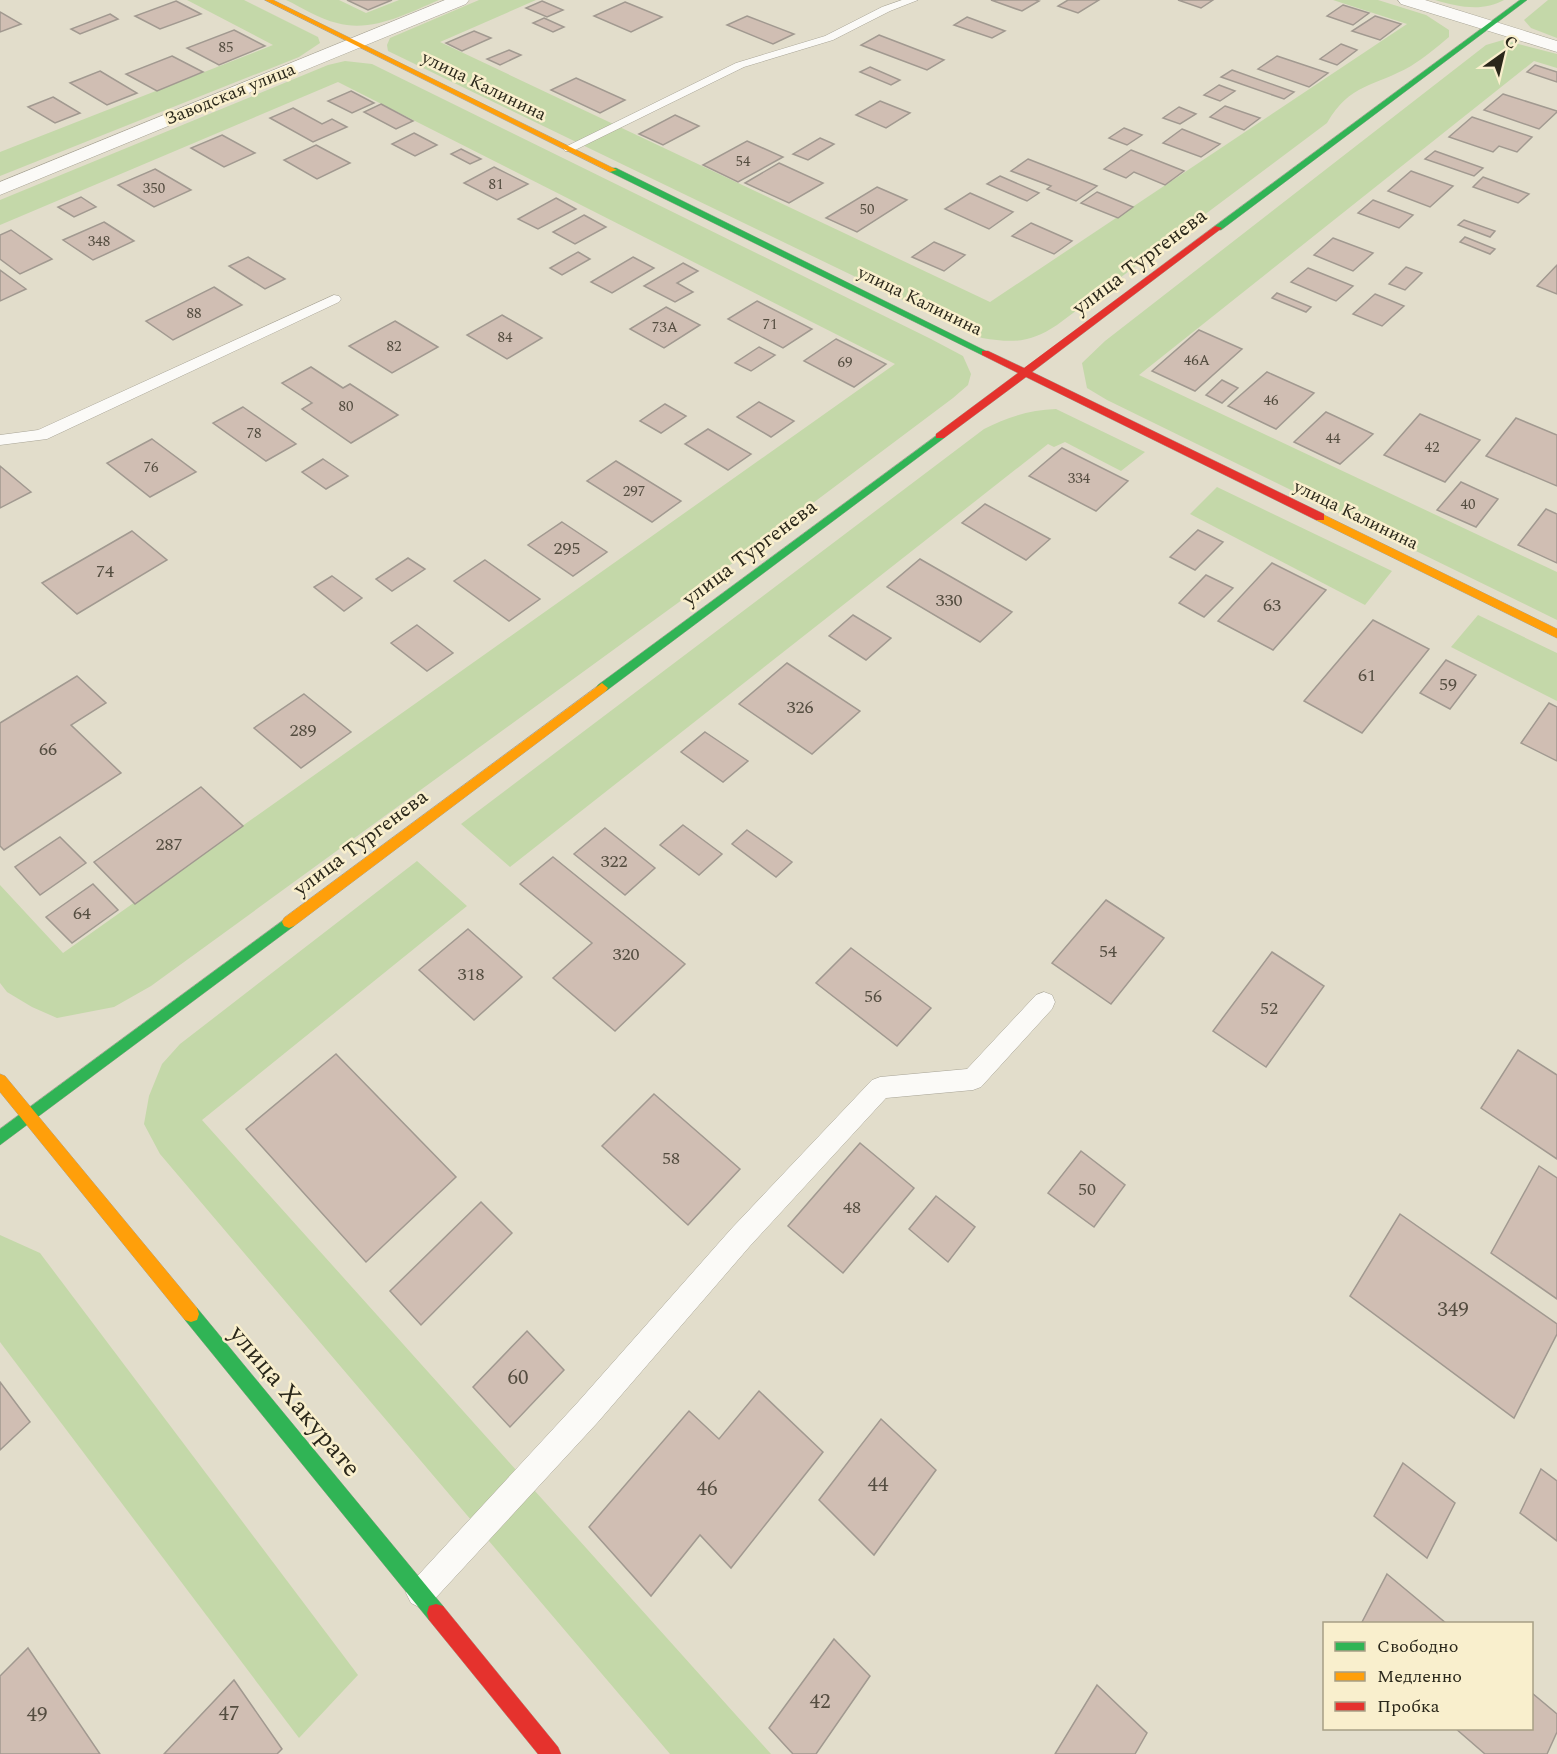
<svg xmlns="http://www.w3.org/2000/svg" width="1557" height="1754" font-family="Spectral,serif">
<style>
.green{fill:#c4d8a9}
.building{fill:#d0beb3;stroke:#a19990;stroke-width:1.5}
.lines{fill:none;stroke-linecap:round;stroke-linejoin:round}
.lane-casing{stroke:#a8a496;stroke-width:1}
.street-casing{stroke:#a8a496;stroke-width:1}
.fast-casing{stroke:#a8a496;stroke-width:1}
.slow-casing{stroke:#a8a496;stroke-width:1}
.jam-casing{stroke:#a8a496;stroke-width:1}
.lane{fill:#fbfaf7;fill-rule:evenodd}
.street{fill:#fbfaf7;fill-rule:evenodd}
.fast{fill:#30b455;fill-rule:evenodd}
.slow{fill:#ff9f0a;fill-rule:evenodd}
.jam{fill:#e5322d;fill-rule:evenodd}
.labels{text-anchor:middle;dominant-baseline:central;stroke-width:5;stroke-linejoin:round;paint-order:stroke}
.far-number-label{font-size:15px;fill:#544d40}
.far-street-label{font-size:18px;fill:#2a271a;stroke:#f9efcd}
.number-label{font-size:18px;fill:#544d40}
.street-label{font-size:21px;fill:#2a271a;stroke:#f9efcd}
.near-number-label{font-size:21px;fill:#544d40}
.near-street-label{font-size:26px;fill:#2a271a;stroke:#f9efcd}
</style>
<rect width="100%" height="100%" fill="#e2ddcb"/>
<g class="green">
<path d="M187,0H244L318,37L320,43L299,57L0,176V152L273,45Z"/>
<path d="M286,0H339L366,13L399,0H439C408,13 372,33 337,23C319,19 303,8 286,0Z"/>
<path d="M479,0H536L440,42L990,302L1407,24L1333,0H1378L1426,15L1449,30V37C1437,47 1424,58 1411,66C1374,87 1350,83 1327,123L1057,325C1030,343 1013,343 982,338L388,51L387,45L390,38Z"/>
<path d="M1435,0H1504C1483,12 1458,7 1435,0Z"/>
<path d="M1548,0H1557V38L1531,28L1524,20Z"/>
<path d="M1503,40L1557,54V68L1534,61L1139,375L1557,572V620L1107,400L1087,388L1082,363L1105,341L1486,45Z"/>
<path d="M345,61L372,64L931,339L963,356L971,374L968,385L953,398L741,557L151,986L114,1007L57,1018L32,1007L7,992L0,983V885L63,953L895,364L338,82L0,225V200L328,65Z"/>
<path d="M1056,409L1145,452L1121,471L1065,442L1054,447L1048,444L510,867L461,824L984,429C1007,417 1030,410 1056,409Z"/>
<path d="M1217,487L1392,571L1365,605L1190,514Z"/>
<path d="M1478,615L1557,653V701L1451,647Z"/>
<path d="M417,861L467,906L202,1120L771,1754H670L160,1154L144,1124L149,1096L162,1064L180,1044Z"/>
<path d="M0,1235L40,1253L358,1675L299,1738L0,1342Z"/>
</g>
<g class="building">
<path d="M347,0H392L368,10Z"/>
<path d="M991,0H1035L1039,1L1022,11Z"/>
<path d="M1068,0H1099L1078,13L1058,6Z"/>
<path d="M1178,0H1213L1201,8Z"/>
<path d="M176,1L201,14L160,29L135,16Z"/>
<path d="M542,1L563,10L547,17L526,8Z"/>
<path d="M625,2L662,17L631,32L594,16Z"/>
<path d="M1343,5L1369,13L1353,25L1327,16Z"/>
<path d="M0,12L21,24L0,32Z"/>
<path d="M110,14L118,19L80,34L71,29Z"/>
<path d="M747,16L794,34L773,44L727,25Z"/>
<path d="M1375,16L1401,24L1380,40L1352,31Z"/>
<path d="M967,17L1005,31L992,38L954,25Z"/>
<path d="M544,18L564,27L553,32L533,23Z"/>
<path d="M234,30L265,46L219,65L187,48Z"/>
<path d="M474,31L491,38L462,51L446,43Z"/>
<path d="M879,35L944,60L927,70L861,45Z"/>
<path d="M1341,44L1357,50L1337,65L1320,59Z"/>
<path d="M509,50L521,55L500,65L487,59Z"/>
<path d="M172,56L203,72L157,91L126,74Z"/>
<path d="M1277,56L1328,73L1309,87L1258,69Z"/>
<path d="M1535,65L1557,72V82L1527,72Z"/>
<path d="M870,67L900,80L891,85L860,72Z"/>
<path d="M1232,70L1294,92L1284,99L1221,77Z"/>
<path d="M100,71L137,93L107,105L70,83Z"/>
<path d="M576,78L625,100L600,113L551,90Z"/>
<path d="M1219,85L1235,91L1220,101L1204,95Z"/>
<path d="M351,91L374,103L352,113L328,101Z"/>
<path d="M1503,94L1557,111V112L1539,129L1484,110Z"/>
<path d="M53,97L80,113L55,123L28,107Z"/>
<path d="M880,101L910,113L886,128L856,115Z"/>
<path d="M381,104L413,121L396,129L364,112Z"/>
<path d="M1225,106L1260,118L1244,130L1210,117Z"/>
<path d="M1179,107L1196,114L1180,124L1163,118Z"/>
<path d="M293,108L322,124L332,119L347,127L313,142L270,118Z"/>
<path d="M675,115L699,126L663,145L639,134Z"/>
<path d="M1472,117L1532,137L1517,152L1499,146L1493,152L1449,137Z"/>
<path d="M1124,128L1142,135L1127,145L1109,138Z"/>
<path d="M1182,129L1220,144L1201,157L1163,143Z"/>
<path d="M414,133L437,145L415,156L392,144Z"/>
<path d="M222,135L255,153L224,167L191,148Z"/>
<path d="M820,138L834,144L808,160L793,154Z"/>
<path d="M747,141L783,157L738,182L703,165Z"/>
<path d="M316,145L350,163L317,179L284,160Z"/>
<path d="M461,149L481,159L470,164L451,154Z"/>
<path d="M1131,150L1184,171L1165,185L1134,172L1126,178L1104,169Z"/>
<path d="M1435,151L1483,168L1474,176L1425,159Z"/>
<path d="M1028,159L1097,186L1076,201L1047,189L1051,186L1011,171Z"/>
<path d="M779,163L823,183L789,203L745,183Z"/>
<path d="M494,167L528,184L497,200L464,183Z"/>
<path d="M155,169L191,190L154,207L118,185Z"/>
<path d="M1411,171L1453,186L1430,207L1388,191Z"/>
<path d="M1000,176L1039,193L1027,201L987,184Z"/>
<path d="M1483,177L1529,194L1518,203L1473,187Z"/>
<path d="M877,187L907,200L857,232L826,218Z"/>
<path d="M1097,192L1133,207L1118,218L1081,203Z"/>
<path d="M970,193L1013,212L989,229L945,209Z"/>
<path d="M81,197L96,207L74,217L58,207Z"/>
<path d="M556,198L576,209L538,229L518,219Z"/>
<path d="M1373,200L1413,215L1399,228L1358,213Z"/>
<path d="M584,215L606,227L575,244L553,232Z"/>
<path d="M1464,220L1495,231L1490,237L1458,225Z"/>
<path d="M104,222L134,241L93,260L63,240Z"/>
<path d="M1031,223L1072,241L1054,254L1012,236Z"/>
<path d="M11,230L52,259L20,274L0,259V235Z"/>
<path d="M1465,237L1495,249L1490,254L1460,242Z"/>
<path d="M1333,238L1373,253L1353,271L1314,255Z"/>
<path d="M934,242L965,255L944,271L912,257Z"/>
<path d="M578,252L590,259L562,275L550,268Z"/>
<path d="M248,257L285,279L265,289L229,266Z"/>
<path d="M633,257L654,268L612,293L591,282Z"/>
<path d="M683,263L698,271L677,283L693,292L675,302L644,286Z"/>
<path d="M1557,265V294L1537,286Z"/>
<path d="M1406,267L1422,273L1405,290L1389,284Z"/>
<path d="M1308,268L1353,286L1336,301L1291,282Z"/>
<path d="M0,270L26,289L0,301Z"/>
<path d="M214,287L242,305L173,340L146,321Z"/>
<path d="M1277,293L1311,307L1306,312L1272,298Z"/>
<path d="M1375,294L1404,306L1382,326L1353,314Z"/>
<path d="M757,301L812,329L783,348L728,319Z"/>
<path d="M666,307L700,325L664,348L630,329Z"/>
<path d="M502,315L542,338L507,359L467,335Z"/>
<path d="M395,321L438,347L392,373L349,346Z"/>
<path d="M1199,330L1242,349L1195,391L1152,371Z"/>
<path d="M836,339L886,364L854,387L804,361Z"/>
<path d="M759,347L775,355L751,371L735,363Z"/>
<path d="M311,367L343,388L350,384L398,415L351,443L302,409L312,403L282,383Z"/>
<path d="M1267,372L1314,393L1276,429L1228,406Z"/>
<path d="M1222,380L1238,388L1222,403L1206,395Z"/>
<path d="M759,402L794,421L771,437L737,417Z"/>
<path d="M665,404L686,416L661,433L640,421Z"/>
<path d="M243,407L296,444L266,461L213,423Z"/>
<path d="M1326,412L1373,434L1340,464L1294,442Z"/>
<path d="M1420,414L1480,440L1445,482L1384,455Z"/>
<path d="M1516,418L1557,435V486L1486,456Z"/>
<path d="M708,429L751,454L728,470L685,444Z"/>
<path d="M152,439L196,472L150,497L107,463Z"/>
<path d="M1062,448L1128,481L1096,511L1029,476Z"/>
<path d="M323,459L348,476L326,489L302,472Z"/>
<path d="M616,461L681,501L652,522L587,481Z"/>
<path d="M0,466L31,492L0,508Z"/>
<path d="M1461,482L1498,499L1476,527L1437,510Z"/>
<path d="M985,504L1050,539L1026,560L962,523Z"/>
<path d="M1546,509L1557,514V563L1518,545Z"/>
<path d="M562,522L607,552L573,576L528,545Z"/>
<path d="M1198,530L1223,542L1195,570L1170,557Z"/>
<path d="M132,531L167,560L77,614L42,583Z"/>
<path d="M408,558L425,569L392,591L376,579Z"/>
<path d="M920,559L1012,612L980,642L887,587Z"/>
<path d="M485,560L540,599L509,621L454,581Z"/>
<path d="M1272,563L1326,590L1273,650L1218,621Z"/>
<path d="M1206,575L1233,588L1204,617L1179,603Z"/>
<path d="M332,576L362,598L344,611L314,587Z"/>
<path d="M853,615L891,638L866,660L829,636Z"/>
<path d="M1373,620L1429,649L1362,733L1304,701Z"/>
<path d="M417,625L453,653L427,671L391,643Z"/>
<path d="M1446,660L1476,675L1450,709L1420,693Z"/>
<path d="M787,663L860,711L812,754L739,704Z"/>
<path d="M77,676L106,703L71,725L121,773L4,850L0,846V723Z"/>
<path d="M304,694L351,732L301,768L254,728Z"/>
<path d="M1549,703L1557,707V761L1521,743Z"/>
<path d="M705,732L748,761L723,782L681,752Z"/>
<path d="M201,787L243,826L135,904L94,862Z"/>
<path d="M683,825L722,854L699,875L660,845Z"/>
<path d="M605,828L655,868L625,895L574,854Z"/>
<path d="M747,830L792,862L776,877L732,844Z"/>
<path d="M60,837L86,863L40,895L15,867Z"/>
<path d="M553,857L685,964L615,1031L553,978L592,943L520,884Z"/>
<path d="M93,884L118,910L72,943L46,917Z"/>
<path d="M1106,900L1164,938L1111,1004L1052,963Z"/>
<path d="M468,929L522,977L474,1020L419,970Z"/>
<path d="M851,948L931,1008L897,1046L816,983Z"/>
<path d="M1272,952L1324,986L1266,1067L1213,1031Z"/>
<path d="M1518,1050L1557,1075V1159L1481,1108Z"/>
<path d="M336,1054L456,1177L366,1262L246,1129Z"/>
<path d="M654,1094L740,1169L688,1225L602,1146Z"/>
<path d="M860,1143L914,1188L843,1273L788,1226Z"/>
<path d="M1081,1151L1125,1185L1094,1227L1048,1193Z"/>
<path d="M1539,1166L1557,1178V1299L1491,1253Z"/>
<path d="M936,1196L975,1227L948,1262L909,1229Z"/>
<path d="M481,1202L512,1233L421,1325L390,1291Z"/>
<path d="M1400,1214L1557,1324V1334L1514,1418L1350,1296Z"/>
<path d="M527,1331L564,1370L510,1427L473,1387Z"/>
<path d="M0,1382L30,1422L0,1450Z"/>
<path d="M759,1391L823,1452L731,1568L700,1535L651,1596L589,1527L689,1411L719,1439Z"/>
<path d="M881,1419L936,1470L874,1555L819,1500Z"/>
<path d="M1403,1463L1455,1503L1427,1558L1374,1516Z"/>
<path d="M1541,1469L1557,1481V1541L1520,1513Z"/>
<path d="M1387,1574L1447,1624H1361Z"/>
<path d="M834,1639L870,1676L816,1754H793L769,1728Z"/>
<path d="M28,1648L100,1754H0V1676Z"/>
<path d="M234,1680L282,1749L277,1754H164Z"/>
<path d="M1097,1685L1147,1733L1135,1754H1055Z"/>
<path d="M1532,1693L1557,1714V1732L1547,1754H1485L1455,1728H1532Z"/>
</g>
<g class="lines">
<g class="lane-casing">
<g id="lane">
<path d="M902,0H918L890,11L833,40L744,67L573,151H565L563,148L736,63L825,36L882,7Z"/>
<path d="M334,295L339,296L341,299L339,302L47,439L0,445V435L38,430Z"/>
<path d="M1044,992L1052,995L1055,1002L1052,1009L981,1087L973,1090L886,1098L750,1246L598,1422L431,1603L421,1608L411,1603L406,1593L411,1583L578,1402L732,1228L872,1080L880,1077L967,1069L1036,995Z"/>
</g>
</g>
<g class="street-casing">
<g id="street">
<path d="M445,0H469L466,4L0,195V182Z"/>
<path d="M1398,0H1425L1557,41V52L1401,4Z"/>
</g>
</g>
<g class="fast-casing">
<g id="fast">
<path d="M1520,0H1527L1221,230H1215V226Z"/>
<path d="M610,168H616L990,353L982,355L610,172Z"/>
<path d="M940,433L945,436L944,438L606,691H598L596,688L598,685Z"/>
<path d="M289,916L294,918L296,922L294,926L0,1145V1129Z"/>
<path d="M191,1306L197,1308L443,1606L445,1613L443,1620L436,1622L429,1620L185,1320L183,1314L185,1308Z"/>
</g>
</g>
<g class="slow-casing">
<g id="slow">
<path d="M265,0H273L617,170L610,172Z"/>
<path d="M1320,513L1557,629V638L1316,520V514Z"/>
<path d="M602,683L608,688L606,691L294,926L289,928L284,926L282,922L284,918Z"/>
<path d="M0,1074L5,1076L197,1308L199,1314L197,1320L191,1322L185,1320L0,1092Z"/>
</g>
</g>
<g class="jam-casing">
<g id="jam">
<path d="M1215,226L1222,228L1032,372L1324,514V520H1316L1026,377L944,438H936V434L1018,373L982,355V351H988L1024,368Z"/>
<path d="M436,1604L443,1606L558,1747L561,1754H538L429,1620L427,1613L429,1606Z"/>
</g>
</g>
<use href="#lane" class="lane"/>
<use href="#street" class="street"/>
<use href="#fast" class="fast"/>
<use href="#slow" class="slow"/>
<use href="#jam" class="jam"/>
</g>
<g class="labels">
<g class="far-number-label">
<text x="226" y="47">85</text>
<text x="743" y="161">54</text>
<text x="496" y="184">81</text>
<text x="154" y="188">350</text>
<text x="867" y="209">50</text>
<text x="99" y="241">348</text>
<text x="194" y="313">88</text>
<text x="770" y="324">71</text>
<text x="665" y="327">73А</text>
<text x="505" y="337">84</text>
<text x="394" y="346">82</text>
<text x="1197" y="360">46А</text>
<text x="845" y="362">69</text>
<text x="1271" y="400">46</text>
<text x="346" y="406">80</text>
<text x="254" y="433">78</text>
<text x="1333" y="438">44</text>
<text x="1432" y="447">42</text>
<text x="151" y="467">76</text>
<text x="1079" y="478">334</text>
<text x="634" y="491">297</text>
<text x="1468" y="504">40</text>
</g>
<g class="far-street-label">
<text transform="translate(484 86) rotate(26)">улица Калинина</text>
<text transform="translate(230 94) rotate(-22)">Заводская улица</text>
<text transform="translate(920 301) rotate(26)">улица Калинина</text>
<text transform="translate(1356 515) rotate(26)">улица Калинина</text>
</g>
<g class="number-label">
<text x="567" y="548">295</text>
<text x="105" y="571">74</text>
<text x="949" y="600">330</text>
<text x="1272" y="605">63</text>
<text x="1367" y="675">61</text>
<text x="1448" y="684">59</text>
<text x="800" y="707">326</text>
<text x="303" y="730">289</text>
<text x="48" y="749">66</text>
<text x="169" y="844">287</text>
<text x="614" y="861">322</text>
<text x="82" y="913">64</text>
<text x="1108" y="951">54</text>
<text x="626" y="954">320</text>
<text x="471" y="974">318</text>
<text x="873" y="996">56</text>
<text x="1269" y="1008">52</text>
<text x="671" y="1158">58</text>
<text x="1087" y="1189">50</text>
<text x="852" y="1207">48</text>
</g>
<g class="street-label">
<text transform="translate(1140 262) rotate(-37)">улица Тургенева</text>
<text transform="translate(750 553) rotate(-37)">улица Тургенева</text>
<text transform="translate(361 843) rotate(-37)">улица Тургенева</text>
</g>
<g class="near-number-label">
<text x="1453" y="1310">349</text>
<text x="518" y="1378">60</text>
<text x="878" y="1485">44</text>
<text x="707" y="1489">46</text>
<text x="820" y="1702">42</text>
<text x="229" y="1714">47</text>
<text x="37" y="1715">49</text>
</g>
<g class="near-street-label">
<text transform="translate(295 1401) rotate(50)">улица Хакурате</text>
</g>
</g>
<rect x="1323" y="1622" width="210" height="108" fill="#f9efcd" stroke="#a69f85" stroke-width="1.5"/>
<rect x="1335" y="1642" width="30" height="9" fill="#30b455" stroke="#a69f85" stroke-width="1.5"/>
<text x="1377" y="1652" font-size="18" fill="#2a271a">Свободно</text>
<rect x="1335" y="1672" width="30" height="9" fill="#ff9f0a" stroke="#a69f85" stroke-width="1.5"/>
<text x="1377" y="1682" font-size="18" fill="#2a271a">Медленно</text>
<rect x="1335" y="1702" width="30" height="9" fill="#e5322d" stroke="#a69f85" stroke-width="1.5"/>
<text x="1377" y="1712" font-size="18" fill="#2a271a">Пробка</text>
<g transform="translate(1503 54) rotate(34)" stroke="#f9efcd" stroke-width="4.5" paint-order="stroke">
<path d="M0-4.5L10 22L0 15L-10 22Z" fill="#2a271a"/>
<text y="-9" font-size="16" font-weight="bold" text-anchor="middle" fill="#2a271a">С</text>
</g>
</svg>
